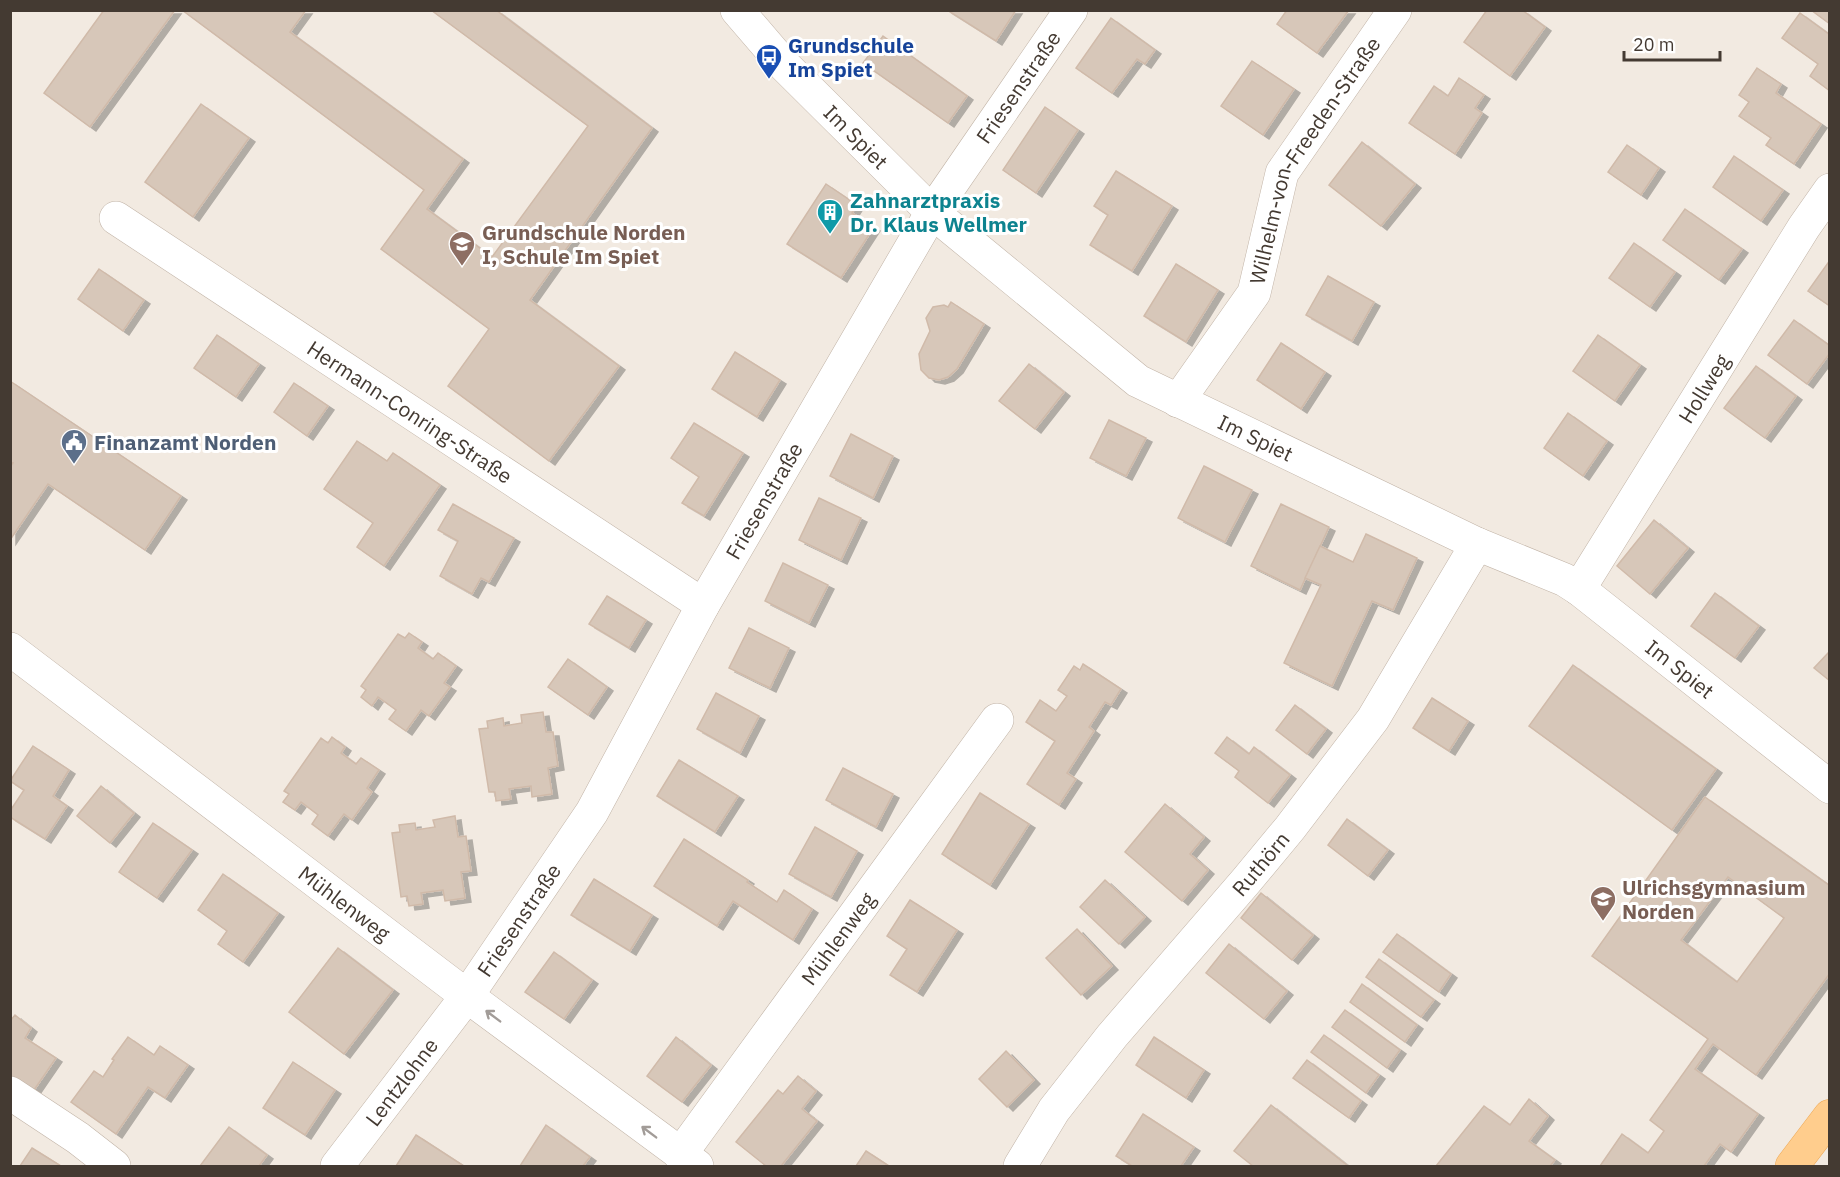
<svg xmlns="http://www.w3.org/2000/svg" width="1840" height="1177" font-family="'IBM Plex Sans',sans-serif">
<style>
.building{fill:#d7c7b9;stroke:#d0baa9;stroke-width:1.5;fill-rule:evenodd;filter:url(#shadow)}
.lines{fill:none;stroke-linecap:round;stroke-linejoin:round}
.minor-casing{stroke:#c1b3a6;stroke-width:34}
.major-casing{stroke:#eca755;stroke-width:34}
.minor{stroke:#fff;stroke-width:33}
.major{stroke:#ffcd8d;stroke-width:33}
.oneway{stroke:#a29c98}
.labels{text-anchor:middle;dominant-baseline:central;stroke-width:6;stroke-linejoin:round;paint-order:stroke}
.transit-label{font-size:21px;font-weight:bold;fill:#164399;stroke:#fff;text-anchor:start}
.street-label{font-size:21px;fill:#443a32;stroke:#fff}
.culture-label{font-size:21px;font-weight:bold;fill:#0d838f;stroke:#fff;text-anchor:start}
.education-label{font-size:21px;font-weight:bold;fill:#785e54;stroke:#fff;text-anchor:start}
.service-label{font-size:21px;font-weight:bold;fill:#4e5e75;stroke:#fff;text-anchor:start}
</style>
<defs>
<filter id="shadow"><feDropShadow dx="6" dy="4" stdDeviation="0" flood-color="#0004"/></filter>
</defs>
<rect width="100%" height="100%" fill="#f2eae1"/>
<g class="building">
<path d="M104,10H175L90,127L44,93Z"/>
<path d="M182,10H306L290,32L463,159L427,209L492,257L588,126L431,10H496L652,128L530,300L619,366L549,461L448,386L489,329L381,249L424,190Z"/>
<path d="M947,10H1016L996,41Z"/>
<path d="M1287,10H1349L1317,53L1277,24Z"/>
<path d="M1487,10H1522L1545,27L1510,76L1464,42Z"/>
<path d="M1811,10H1830V24Z"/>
<path d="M1800,13L1830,35V91L1810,76L1818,64L1782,38Z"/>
<path d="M1111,18L1155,50L1145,64L1137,59L1112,93L1076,68Z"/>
<path d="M883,36L967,96L948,123L863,63Z"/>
<path d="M1252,61L1294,89L1263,135L1221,106Z"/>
<path d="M1757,68L1781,84L1776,93L1821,124L1794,164L1766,145L1771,138L1739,116L1749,102L1739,95Z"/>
<path d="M1459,78L1484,95L1475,108L1482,113L1455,154L1409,123L1434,86L1448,96Z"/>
<path d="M201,104L249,138L193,217L145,182Z"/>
<path d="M1045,107L1078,130L1036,193L1003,170Z"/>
<path d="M1362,142L1415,184L1381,226L1329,185Z"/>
<path d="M1627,145L1659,168L1641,195L1608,172Z"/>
<path d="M1734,156L1783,190L1761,221L1713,187Z"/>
<path d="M1116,171L1172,206L1132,271L1090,245L1108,215L1094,206Z"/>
<path d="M826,184L857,205L852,213L874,227L841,278L787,244Z"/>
<path d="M1685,209L1742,249L1719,280L1663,240Z"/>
<path d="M1634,243L1675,272L1650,307L1609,278Z"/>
<path d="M1830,260V306L1808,291Z"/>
<path d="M1176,264L1218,290L1186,342L1144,316Z"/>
<path d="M99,269L144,300L123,331L78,299Z"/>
<path d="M1328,276L1374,302L1352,341L1306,315Z"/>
<path d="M951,302L984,324L957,369L948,377L939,380L929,378L921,370L919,354L930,331L926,318L933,307L944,305L948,307Z"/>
<path d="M1794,320L1830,346V353L1807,384L1768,355Z"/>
<path d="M217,335L259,364L236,397L194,368Z"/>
<path d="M1598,335L1640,365L1615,401L1573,371Z"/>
<path d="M1281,343L1325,372L1301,409L1257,380Z"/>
<path d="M735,352L780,380L757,417L712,389Z"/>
<path d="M1029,364L1064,392L1035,429L999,401Z"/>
<path d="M1756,366L1796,396L1765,438L1724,408Z"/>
<path d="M10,381L181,496L145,550L48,484L10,540V467L13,463L10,462Z"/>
<path d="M294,383L328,406L307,436L274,412Z"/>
<path d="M1568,413L1607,441L1583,476L1544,448Z"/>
<path d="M1109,420L1146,438L1126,476L1090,458Z"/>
<path d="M694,423L743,453L704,516L682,503L699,477L671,458Z"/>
<path d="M851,434L893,456L873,498L830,476Z"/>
<path d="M357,441L387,461L393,453L440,485L384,566L357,547L373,523L324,489Z"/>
<path d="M1204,466L1252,490L1225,542L1178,518Z"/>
<path d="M819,498L861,518L841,560L799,540Z"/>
<path d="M453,504L514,538L489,582L481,578L472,594L440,576L458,541L438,530Z"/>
<path d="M1281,504L1329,527L1300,590L1251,566Z"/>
<path d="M1654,520L1688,548L1650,594L1617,566Z"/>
<path d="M1366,534L1417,558L1393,610L1372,601L1332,686L1284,663L1321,585L1305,578L1320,546L1353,562Z"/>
<path d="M783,563L828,585L809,623L765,601Z"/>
<path d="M1715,593L1759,626L1735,658L1691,626Z"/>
<path d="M607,596L646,620L629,648L589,624Z"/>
<path d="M749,628L789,648L770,688L729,668Z"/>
<path d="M409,633L422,642L418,648L433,659L438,653L456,666L444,683L450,687L429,716L421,710L406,731L389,719L396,710L378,697L372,706L361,697L366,690L361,686L398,634L405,638Z"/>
<path d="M1830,651V681L1814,668Z"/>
<path d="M568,659L607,687L588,715L548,687Z"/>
<path d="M1083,664L1121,689L1111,705L1105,702L1089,727L1094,731L1067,773L1076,779L1059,805L1027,784L1055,741L1026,722L1040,700L1056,711L1067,696L1058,690L1074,666L1080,670Z"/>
<path d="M1573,665L1716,769L1672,830L1529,726Z"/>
<path d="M716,693L759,716L740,753L697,729Z"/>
<path d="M1432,698L1468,721L1449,751L1413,728Z"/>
<path d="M1295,705L1326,729L1307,754L1276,730Z"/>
<path d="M543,712L546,732H553L558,766L548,768L552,794L532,797L531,786L509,789L511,799L496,801L495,792H489L479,729L488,728L487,721L503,718L504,726L522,723L521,715Z"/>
<path d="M332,737L345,747L341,753L356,764L361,758L379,770L367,788L372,792L352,820L344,814L328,836L312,824L318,815L301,802L295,810L283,802L289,794L284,791L321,738L328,743Z"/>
<path d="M1227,737L1249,754L1254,747L1290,775L1268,803L1235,777L1239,771L1215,753Z"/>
<path d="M33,746L69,770L53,796L67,806L45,839L10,817V811L24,790L10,781Z"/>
<path d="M679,760L738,796L715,832L657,796Z"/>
<path d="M843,768L893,794L876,827L826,800Z"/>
<path d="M101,786L134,813L110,843L77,816Z"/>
<path d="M980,793L1029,824L990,885L942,854Z"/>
<path d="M1705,797L1830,886V973L1756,1075L1713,1044L1695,1069L1758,1114L1731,1152L1720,1144L1704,1166H1600L1622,1134L1648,1153L1664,1131L1650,1120L1708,1039L1592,956ZM1728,877L1784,918L1737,982L1681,940Z"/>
<path d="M1165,804L1204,837L1190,854L1208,870L1182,901L1125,852Z"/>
<path d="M455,816L458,837L466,836L471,871L461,872L465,898L445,901L443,890L421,893L423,904L409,906L407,896L401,897L392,833L400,832L399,825L415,823L416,830L435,827L433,820Z"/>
<path d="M1347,819L1388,850L1368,876L1328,845Z"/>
<path d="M153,823L192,850L157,898L119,872Z"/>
<path d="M815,827L857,851L831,897L789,874Z"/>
<path d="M684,839L748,880L747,882L777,902L784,890L812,909L793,940L733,901L717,926L654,886Z"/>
<path d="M223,874L278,913L243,962L218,944L227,931L198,910Z"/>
<path d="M594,879L652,915L630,951L571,915Z"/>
<path d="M1105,880L1145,917L1119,944L1080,907Z"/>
<path d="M1261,893L1313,935L1292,960L1241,918Z"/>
<path d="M910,900L957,930L917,992L890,975L907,949L887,936Z"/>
<path d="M1077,929L1112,966L1081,995L1046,958Z"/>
<path d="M1397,934L1451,974L1439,992L1383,952Z"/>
<path d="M1229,944L1287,991L1264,1019L1206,973Z"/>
<path d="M338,948L393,990L344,1054L289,1012Z"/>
<path d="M554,952L592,980L564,1019L525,992Z"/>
<path d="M1379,959L1434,1000L1421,1017L1366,977Z"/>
<path d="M1362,984L1417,1025L1405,1042L1350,1002Z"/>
<path d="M1345,1010L1400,1050L1387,1068L1332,1027Z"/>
<path d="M15,1015L31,1028L25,1038L56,1058L32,1093L10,1080V1021Z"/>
<path d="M1324,1035L1379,1075L1366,1093L1311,1052Z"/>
<path d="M128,1037L154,1055L160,1046L188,1065L165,1098L148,1087L116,1134L71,1102L94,1071L103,1077L114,1060L112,1059Z"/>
<path d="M676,1037L711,1065L682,1102L647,1076Z"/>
<path d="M1154,1037L1204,1070L1186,1098L1136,1065Z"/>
<path d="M1006,1051L1034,1080L1007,1107L979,1079Z"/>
<path d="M1307,1060L1361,1101L1349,1118L1293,1078Z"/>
<path d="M293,1062L335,1090L305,1135L263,1108Z"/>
<path d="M798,1076L816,1091L802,1109L817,1121L781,1166H766L736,1142L778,1090L783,1094Z"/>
<path d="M1529,1099L1548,1116L1529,1141L1555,1160L1550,1166H1436L1484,1106L1510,1125Z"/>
<path d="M1271,1105L1348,1166H1253L1234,1151Z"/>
<path d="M1143,1114L1194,1147L1181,1166H1132L1116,1156Z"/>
<path d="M546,1125L590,1157L583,1166H520Z"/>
<path d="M229,1127L267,1155L259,1166H200Z"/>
<path d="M416,1135L464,1166H396Z"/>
<path d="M32,1148L61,1166H20Z"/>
<path d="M866,1151L889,1166H856Z"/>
</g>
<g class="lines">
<g class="minor-casing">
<g id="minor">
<path id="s1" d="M737,10L785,66L932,212L1138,381L1477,544L1565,580L1579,589L1830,787"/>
<path id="s2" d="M116,218L703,605"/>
<path id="s3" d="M1178,401L1254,293L1282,173L1395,10"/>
<path id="s4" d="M1579,589L1804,227L1830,190"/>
<path id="s5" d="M10,649L467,996L697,1166"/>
<path d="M10,1093L78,1138L114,1166"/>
<path id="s6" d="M680,1155L997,720"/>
<path id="s7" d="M337,1166L467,996L592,812L703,605L932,212L1071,10"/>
<path id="s8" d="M1020,1166L1054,1110L1112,1036L1246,881L1290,828L1373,719L1477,544"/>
</g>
</g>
<g class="major-casing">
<path id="major" d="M1792,1166L1830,1116"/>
</g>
<use href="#minor" class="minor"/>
<use href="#major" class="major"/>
</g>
<defs><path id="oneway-shaft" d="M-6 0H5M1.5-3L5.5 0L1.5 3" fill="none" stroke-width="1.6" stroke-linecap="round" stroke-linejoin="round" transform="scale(1.5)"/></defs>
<g class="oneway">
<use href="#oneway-shaft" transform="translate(493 1016) rotate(-143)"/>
<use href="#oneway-shaft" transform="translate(649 1132) rotate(-143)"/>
</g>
<defs>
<g id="bus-pin" transform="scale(1.35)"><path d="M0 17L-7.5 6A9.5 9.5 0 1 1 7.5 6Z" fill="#1a4fb4" stroke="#fff"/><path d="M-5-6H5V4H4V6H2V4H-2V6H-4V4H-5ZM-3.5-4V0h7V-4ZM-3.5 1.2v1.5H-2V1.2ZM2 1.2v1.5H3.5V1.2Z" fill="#fff"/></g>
<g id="building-pin" transform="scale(1.35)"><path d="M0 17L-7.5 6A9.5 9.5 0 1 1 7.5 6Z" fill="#0f9aa8" stroke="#fff"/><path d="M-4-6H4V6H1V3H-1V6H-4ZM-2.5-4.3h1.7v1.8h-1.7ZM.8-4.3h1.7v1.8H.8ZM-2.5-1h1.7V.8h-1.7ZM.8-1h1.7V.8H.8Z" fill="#fff"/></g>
<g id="school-pin" transform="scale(1.35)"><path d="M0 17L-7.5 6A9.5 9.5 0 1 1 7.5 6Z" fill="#8d6e63" stroke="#fff"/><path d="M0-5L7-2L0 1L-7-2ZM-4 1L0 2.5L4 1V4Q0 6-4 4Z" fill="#fff"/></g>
<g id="civic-pin" transform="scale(1.35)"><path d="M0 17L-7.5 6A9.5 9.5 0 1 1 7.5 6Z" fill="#5c6f8a" stroke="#fff"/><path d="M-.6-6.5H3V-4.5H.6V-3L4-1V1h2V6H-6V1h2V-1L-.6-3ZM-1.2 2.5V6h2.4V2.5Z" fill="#fff"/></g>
</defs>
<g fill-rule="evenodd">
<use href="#bus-pin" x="769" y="57"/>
<use href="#building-pin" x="830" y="212"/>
<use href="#school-pin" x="462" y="244"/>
<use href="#civic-pin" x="74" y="442"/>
<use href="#school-pin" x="1603" y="899"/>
</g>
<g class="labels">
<g class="transit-label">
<text x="788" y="45">Grundschule<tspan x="788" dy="24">Im Spiet</tspan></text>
</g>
<g class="street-label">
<text stroke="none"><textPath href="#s7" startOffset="1278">Friesenstraße</textPath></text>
<text stroke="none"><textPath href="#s1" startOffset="174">Im Spiet</textPath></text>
<text stroke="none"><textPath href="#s3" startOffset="280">Wilhelm-von-Freeden-Straße</textPath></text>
<text stroke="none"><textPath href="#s4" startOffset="236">Hollweg</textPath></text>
<text stroke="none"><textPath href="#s2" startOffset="352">Hermann-Conring-Straße</textPath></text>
<text stroke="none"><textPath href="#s1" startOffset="678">Im Spiet</textPath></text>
<text stroke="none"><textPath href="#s7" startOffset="792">Friesenstraße</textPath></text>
<text stroke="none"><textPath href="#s1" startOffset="1164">Im Spiet</textPath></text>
<text stroke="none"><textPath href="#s8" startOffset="387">Ruthörn</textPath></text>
<text stroke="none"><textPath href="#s5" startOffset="420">Mühlenweg</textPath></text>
<text stroke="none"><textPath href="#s7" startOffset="306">Friesenstraße</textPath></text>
<text stroke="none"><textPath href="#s6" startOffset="268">Mühlenweg</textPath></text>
<text stroke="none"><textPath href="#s7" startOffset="106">Lentzlohne</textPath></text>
</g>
<g class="culture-label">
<text x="850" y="200">Zahnarztpraxis<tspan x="850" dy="24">Dr. Klaus Wellmer</tspan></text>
</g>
<g class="education-label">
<text x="482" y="232">Grundschule Norden<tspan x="482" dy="24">I, Schule Im Spiet</tspan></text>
<text x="1622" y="887">Ulrichsgymnasium<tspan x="1622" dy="24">Norden</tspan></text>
</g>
<g class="service-label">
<text x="94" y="442">Finanzamt Norden</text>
</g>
</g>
<rect width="1840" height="1177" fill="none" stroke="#443a32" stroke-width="24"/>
<path d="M1624 51v9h96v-9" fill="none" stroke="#443a32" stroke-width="3"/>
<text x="1633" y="51" font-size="18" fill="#443a32" stroke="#ffffff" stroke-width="4.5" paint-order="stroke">20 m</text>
</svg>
